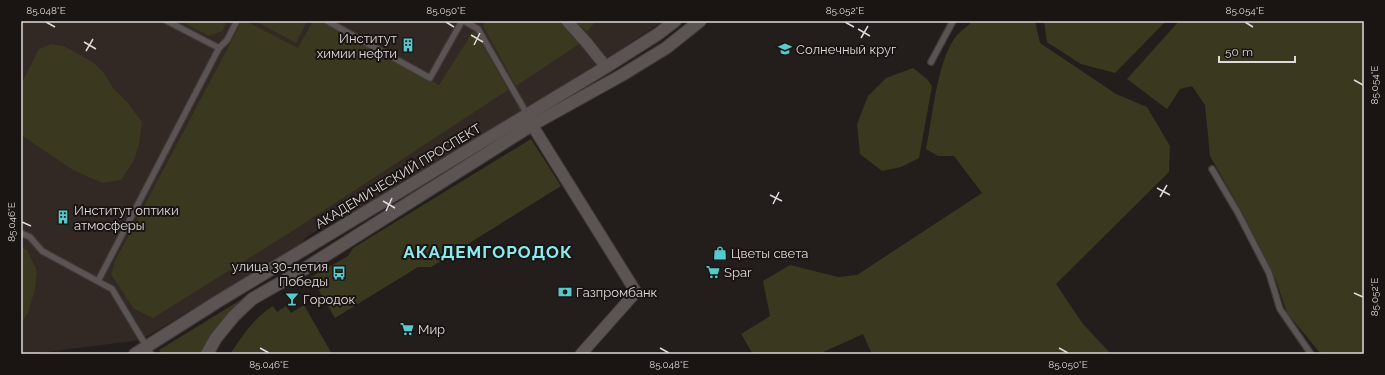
<svg xmlns="http://www.w3.org/2000/svg" width="1385" height="375" font-family="Raleway,sans-serif">
<style>
.built{fill:#322824}
.green{fill:#3a381e}
.lines{fill:none;stroke-linecap:round;stroke-linejoin:round}
.lane-casing{stroke:#3e3a39;stroke-width:8}
.street-casing{stroke:#3e3a39;stroke-width:13}
.secondary-casing{stroke:#3e3a39;stroke-width:14}
.lane{stroke:#5b5452;stroke-width:5.5}
.street{stroke:#5b5452;stroke-width:11}
.secondary{stroke:#5b5452;stroke-width:12}
.ticks{fill:none;stroke:#dedad9;stroke-width:1.5}
.labels{text-anchor:middle;dominant-baseline:central;stroke-width:4;stroke-linejoin:round;paint-order:stroke}
.poi-label{font-size:13px;fill:#dedad9;stroke:#1a1513;text-anchor:start}
.street-label{font-size:13px;fill:#dedad9;stroke:#1a1513}
.district-label{font-size:17px;font-weight:bold;letter-spacing:1px;fill:#82eef0;stroke:#1a1513}
.neatline{fill:none;stroke:#dedad9;stroke-width:1.5}
.ticks-label{font-size:10px;text-anchor:middle;fill:#dedad9}
</style>
<rect width="100%" height="100%" fill="#231e1c"/>
<path class="built" d="M21,21H663L600,63L523,110L352,213L342,215L305,238L301,244L141,340L31,354H21Z"/>
<g class="green">
<path d="M180,21H227L222,31L209,36Z"/>
<path d="M242,21H246L298,48L313,21H320L439,85L474,30L508,90L291,232L153,318L133,308L111,274L115,261Z"/>
<path d="M255,21H307L296,43Z"/>
<path d="M485,21H559L579,44L516,86L483,26Z"/>
<path d="M574,21H596L587,32Z"/>
<path d="M970,21H1035L1040,43L1116,94L1147,107L1170,146L1169,172L1056,284L1083,324L1111,354H872L863,334L819,354H753L741,334L770,316L763,281L790,265L838,277L857,275L982,193L954,156H938L926,149C933,116 936,67 954,39C958,33 965,28 970,24Z"/>
<path d="M1044,21H1166L1115,73L1081,64L1047,42Z"/>
<path d="M1179,21H1364V354H1321L1287,313L1276,280L1242,212L1210,156L1205,105L1192,86L1180,89L1167,109L1127,79Z"/>
<path d="M51,44L64,46L94,63L104,73L113,88L127,102L142,122L139,144L134,160L121,180L102,183L73,170L21,135V84L39,49Z"/>
<path d="M913,68L927,79L932,86L919,158L901,167L882,171L860,154L857,124L868,96L886,78Z"/>
<path d="M511,134L254,295L208,354H161L159,350Z"/>
<path d="M531,139L561,186L431,267H418L335,318L311,277L348,256L353,248Z"/>
<path d="M21,247L27,250L37,271L35,289L28,313L21,323Z"/>
<path d="M304,305L332,354H230C243,335 254,318 273,306L277,312L286,306L291,313Z"/>
</g>
<g class="lines">
<g class="lane-casing">
<g id="lane">
<path d="M167,21L219,48"/>
<path d="M327,21L430,78L462,21"/>
<path d="M464,21L478,29L527,114"/>
<path d="M931,62L953,21"/>
<path d="M1212,169L1238,213L1269,273L1280,309L1311,354"/>
<path d="M21,233L30,237L42,251L112,289L151,354"/>
<path d="M98,281L219,48L227,40L237,21"/>
</g>
</g>
<g class="street-casing">
<g id="street">
<path d="M567,21L586,42L606,67"/>
<path d="M532,125L636,292L581,354"/>
</g>
</g>
<g class="secondary-casing">
<g id="secondary">
<path d="M135,354L217,302L606,67L658,34L675,21"/>
<path d="M207,354L216,338L234,316L252,299L301,271L532,125L622,75L666,48L700,21"/>
</g>
</g>
<use href="#lane" class="lane"/>
<use href="#street" class="street"/>
<use href="#secondary" class="secondary"/>
</g>
<path class="ticks" d="M46,22L55,27M446,22L454,27M845,22L854,27M1245,22L1253,27M858,29L870,36M471,35L483,42M861,38L868,26M84,42L96,49M474,45L480,33M86,51L93,39M1354,80L1363,85M1157,188L1170,195M770,195L782,201M1160,197L1167,185M383,201L395,208M773,204L779,192M386,211L392,198M22,222L31,226M1354,293L1363,297M260,348L269,353M660,348L669,353M1059,348L1068,353"/>
<defs>
<g id="building-bare" transform="scale(1.08)"><path d="M-4-6H4V6H1V3H-1V6H-4ZM-2.5-4.3h1.7v1.8h-1.7ZM.8-4.3h1.7v1.8H.8ZM-2.5-1h1.7V.8h-1.7ZM.8-1h1.7V.8H.8Z" fill="#52cdcf" stroke="#1a1513" stroke-width="2.5" paint-order="stroke"/></g>
<g id="school-bare" transform="scale(1.08)"><path d="M0-5L7-2L0 1L-7-2ZM-4 1L0 2.5L4 1V4Q0 6-4 4Z" fill="#52cdcf" stroke="#1a1513" stroke-width="2.5" paint-order="stroke"/></g>
<g id="shop-bare" transform="scale(1.08)"><path d="M-5-2.5h2.3a2.7 3.5 0 0 1 5.4 0H5L5.5 6h-11ZM-1.5-2.5h3a1.5 2.3 0 0 0-3 0Z" fill="#52cdcf" stroke="#1a1513" stroke-width="2.5" paint-order="stroke"/></g>
<g id="supermarket-bare" transform="scale(1.08)"><path d="M-6-5.5h2.5l.6 2H6L4.5 2H-2.5L-4.4-4H-6ZM-1.5 3.2a1.3 1.3 0 1 0 .1 0ZM3 3.2a1.3 1.3 0 1 0 .1 0Z" fill="#52cdcf" stroke="#1a1513" stroke-width="2.5" paint-order="stroke"/></g>
<g id="bus-bare" transform="scale(1.08)"><path d="M-5-6H5V4H4V6H2V4H-2V6H-4V4H-5ZM-3.5-4V0h7V-4ZM-3.5 1.2v1.5H-2V1.2ZM2 1.2v1.5H3.5V1.2Z" fill="#52cdcf" stroke="#1a1513" stroke-width="2.5" paint-order="stroke"/></g>
<g id="bank-bare" transform="scale(1.08)"><path d="M-6-4H6V4H-6ZM0-2.3a2.3 2.3 0 1 0 0 4.6a2.3 2.3 0 1 0 0-4.6Z" fill="#52cdcf" stroke="#1a1513" stroke-width="2.5" paint-order="stroke"/></g>
<g id="bar-bare" transform="scale(1.08)"><path d="M-6-5H6L.8 .8V4.5H3.5V6h-7V4.5H-.8V.8Z" fill="#52cdcf" stroke="#1a1513" stroke-width="2.5" paint-order="stroke"/></g>
</defs>
<g fill-rule="evenodd">
<use href="#building-bare" x="408" y="45"/>
<use href="#school-bare" x="785" y="49"/>
<use href="#building-bare" x="63" y="217"/>
<use href="#shop-bare" x="720" y="253"/>
<use href="#supermarket-bare" x="713" y="272"/>
<use href="#bus-bare" x="339" y="273"/>
<use href="#bank-bare" x="565" y="292"/>
<use href="#bar-bare" x="292" y="299"/>
<use href="#supermarket-bare" x="407" y="329"/>
</g>
<g class="labels">
<g class="poi-label">
<text x="397" y="38" text-anchor="end">Институт<tspan x="397" dy="15">химии нефти</tspan></text>
<text x="796" y="49">Солнечный круг</text>
<text x="74" y="210">Институт оптики<tspan x="74" dy="15">атмосферы</tspan></text>
<text x="731" y="253">Цветы света</text>
<text x="328" y="266" text-anchor="end">улица 30-летия<tspan x="328" dy="15">Победы</tspan></text>
<text x="724" y="272">Spar</text>
<text x="576" y="292">Газпромбанк</text>
<text x="303" y="299">Городок</text>
<text x="418" y="329">Мир</text>
</g>
<g class="street-label">
<text transform="translate(398 176) rotate(-31)">АКАДЕМИЧЕСКИЙ ПРОСПЕКТ</text>
</g>
<g class="district-label">
<text x="488" y="252">АКАДЕМГОРОДОК</text>
</g>
</g>
<rect width="1385" height="375" fill="none" stroke="#1a1513" stroke-width="44"/>
<path d="M1219 56v6h76v-6" fill="none" stroke="#dedad9" stroke-width="2"/>
<text x="1225" y="56" font-size="12" fill="#dedad9" stroke="#1a1513" stroke-width="3" paint-order="stroke">50 m</text>
<rect x="22" y="22" width="1341" height="331" class="neatline"/>
<g class="ticks-label">
<text x="46" y="14">85.048°E</text>
<text x="446" y="14">85.050°E</text>
<text x="845" y="14">85.052°E</text>
<text x="1245" y="14">85.054°E</text>
<text transform="translate(1374 85) rotate(-90)" y="4">85.054°E</text>
<text transform="translate(11 222) rotate(-90)" y="4">85.046°E</text>
<text transform="translate(1374 297) rotate(-90)" y="4">85.052°E</text>
<text x="269" y="368">85.046°E</text>
<text x="669" y="368">85.048°E</text>
<text x="1068" y="368">85.050°E</text>
</g>
</svg>
